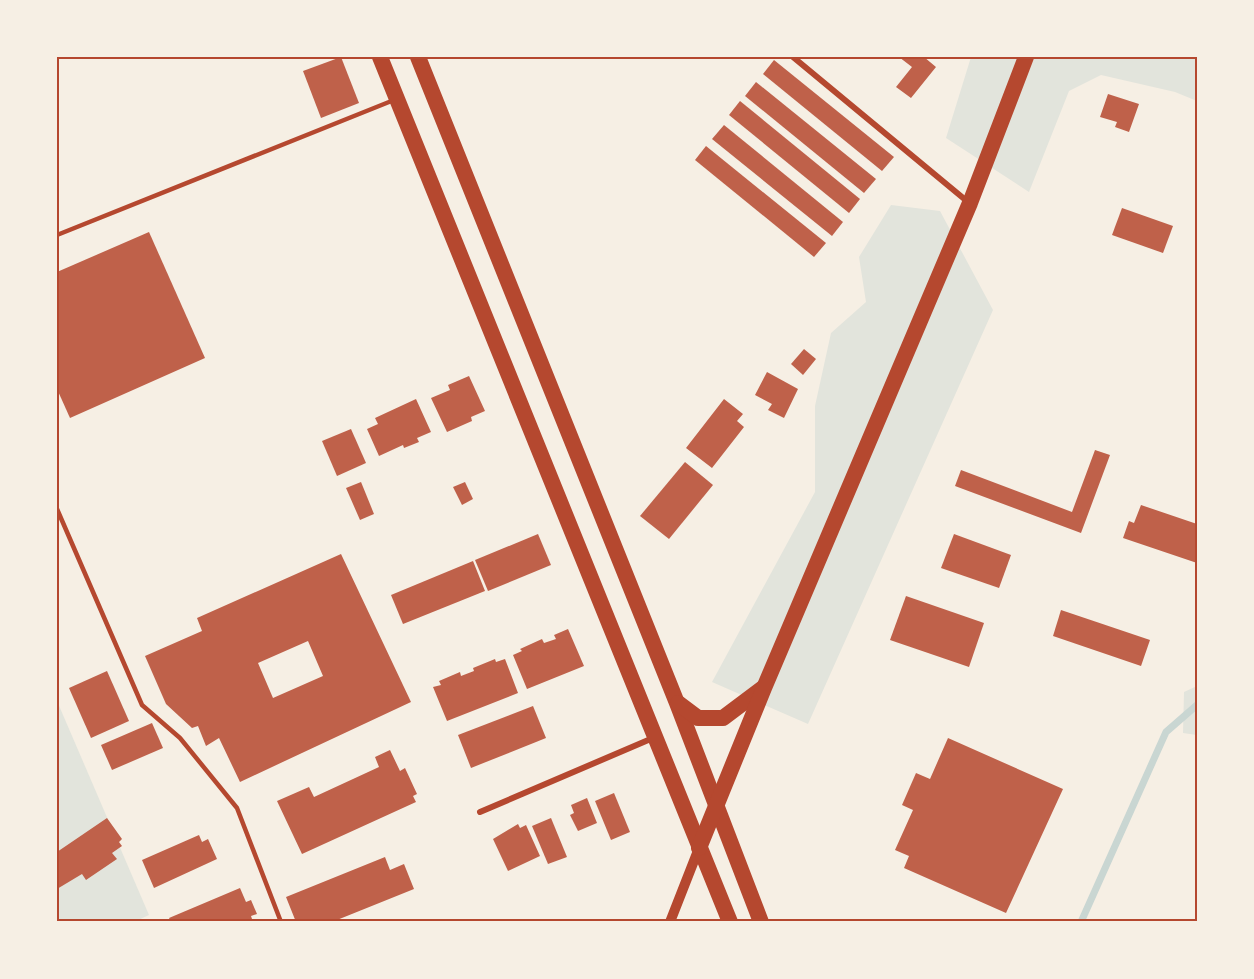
<svg xmlns="http://www.w3.org/2000/svg" width="1254" height="979" font-family="Cabin,sans-serif">
<style>
.green{fill:#e2e4dc}
.lines{fill:none;stroke-linecap:round;stroke-linejoin:round}
.stream{stroke:#c9d6d2;stroke-width:7}
.building{fill:#bf614a;fill-rule:evenodd}
.service{stroke:#b5482f;stroke-width:4.5}
.minor{stroke:#b5482f;stroke-width:6}
.tertiary{stroke:#b5482f;stroke-width:10}
.trunk{stroke:#b5482f;stroke-width:16}
.neatline{fill:none;stroke:#b5482f;stroke-width:2}
</style>
<rect width="100%" height="100%" fill="#f6efe4"/>
<g class="green">
<path d="M971,57H1197V101L1175,92L1101,75L1069,91L1029,192L946,138Z"/>
<path d="M891,205L940,211L993,310L808,724L712,682L815,492V406L831,333L866,302L859,257Z"/>
<path d="M1197,686V735L1183,733L1184,692Z"/>
<path d="M57,701L149,915L134,922H57Z"/>
</g>
<g class="lines">
<path class="stream" d="M1081,922L1166,732L1197,705"/>
</g>
<g class="building">
<path d="M341,57L359,103L321,118L303,71Z"/>
<path d="M899,57H924L936,67L911,98L896,87L912,67Z"/>
<path d="M774,60L894,157L882,171L763,74Z"/>
<path d="M756,82L876,179L864,193L745,96Z"/>
<path d="M1108,94L1139,104L1129,132L1115,127L1117,122L1100,117Z"/>
<path d="M740,101L860,199L849,213L729,115Z"/>
<path d="M724,125L843,222L832,236L712,139Z"/>
<path d="M706,146L826,243L814,257L695,160Z"/>
<path d="M1122,208L1173,226L1163,253L1112,235Z"/>
<path d="M149,232L205,358L70,418L57,389V272Z"/>
<path d="M804,349L816,359L803,375L791,364Z"/>
<path d="M767,372L798,389L784,418L768,410L772,404L755,395Z"/>
<path d="M469,376L485,411L471,417L472,421L447,432L431,398L450,390L448,385Z"/>
<path d="M416,399L431,432L417,438L419,442L404,448L403,445L379,456L367,429L378,424L375,418Z"/>
<path d="M724,399L743,414L737,421L744,427L712,468L686,448Z"/>
<path d="M351,429L366,463L337,476L322,441Z"/>
<path d="M1095,450L1110,455L1081,533L955,486L961,470L1072,512Z"/>
<path d="M685,462L713,485L669,539L640,516Z"/>
<path d="M361,482L374,514L360,520L346,488Z"/>
<path d="M465,482L473,499L462,505L453,487Z"/>
<path d="M1141,505L1197,524V563L1123,538L1129,521L1134,523Z"/>
<path d="M538,534L551,565L488,591L475,560Z"/>
<path d="M954,534L1011,555L999,588L941,568Z"/>
<path d="M341,554L411,702L240,782L219,738L206,746L198,726L192,728L166,704L145,656L202,631L197,618ZM308,641L323,676L273,698L258,663Z"/>
<path d="M473,561L485,591L403,624L391,595Z"/>
<path d="M906,596L984,623L969,667L890,640Z"/>
<path d="M1061,610L1150,640L1141,666L1053,636Z"/>
<path d="M568,629L584,666L527,689L513,655L522,651L520,649L542,639L544,643L556,639L554,635Z"/>
<path d="M495,659L496,662L505,659L518,693L447,721L433,687L441,685L439,681L460,672L461,676L474,671L473,668Z"/>
<path d="M107,671L129,721L91,738L69,688Z"/>
<path d="M533,706L546,738L471,768L458,735Z"/>
<path d="M152,723L163,748L112,770L101,745Z"/>
<path d="M948,738L1063,789L1006,913L904,868L909,856L895,850L913,810L902,805L916,773L930,779Z"/>
<path d="M390,750L400,771L405,768L417,794L413,796L416,802L302,854L277,801L309,787L314,797L379,767L375,757Z"/>
<path d="M614,793L630,832L611,840L595,801Z"/>
<path d="M587,798L597,823L578,831L570,815L574,813L571,805Z"/>
<path d="M107,818L122,839L119,842L122,846L112,853L117,859L86,880L82,874L57,889V852Z"/>
<path d="M551,818L567,857L548,864L532,826Z"/>
<path d="M518,824L520,828L526,825L540,856L508,871L493,839Z"/>
<path d="M199,835L202,842L208,839L217,859L154,888L142,860Z"/>
<path d="M385,857L390,870L404,864L414,889L332,922H296L286,897Z"/>
<path d="M240,888L246,902L251,900L257,914L251,916L253,922H171L169,918Z"/>
</g>
<g class="lines">
<g class="service">
<path d="M57,235L394,100"/>
<path d="M57,509L142,705L180,738L237,808L281,922"/>
</g>
<g class="minor">
<path d="M793,57L968,202"/>
<path d="M480,812L653,738"/>
</g>
<path class="tertiary" d="M670,922L699,848"/>
<g class="trunk">
<path d="M380,57L730,922"/>
<path d="M418,57L677,703L761,922"/>
<path d="M678,703L698,718H723L763,688"/>
<path d="M699,848L764,688L970,203L1026,57"/>
</g>
</g>
<rect width="1254" height="979" fill="none" stroke="#f6efe4" stroke-width="117"/>
<rect x="58" y="58" width="1138" height="862" class="neatline"/>
</svg>
